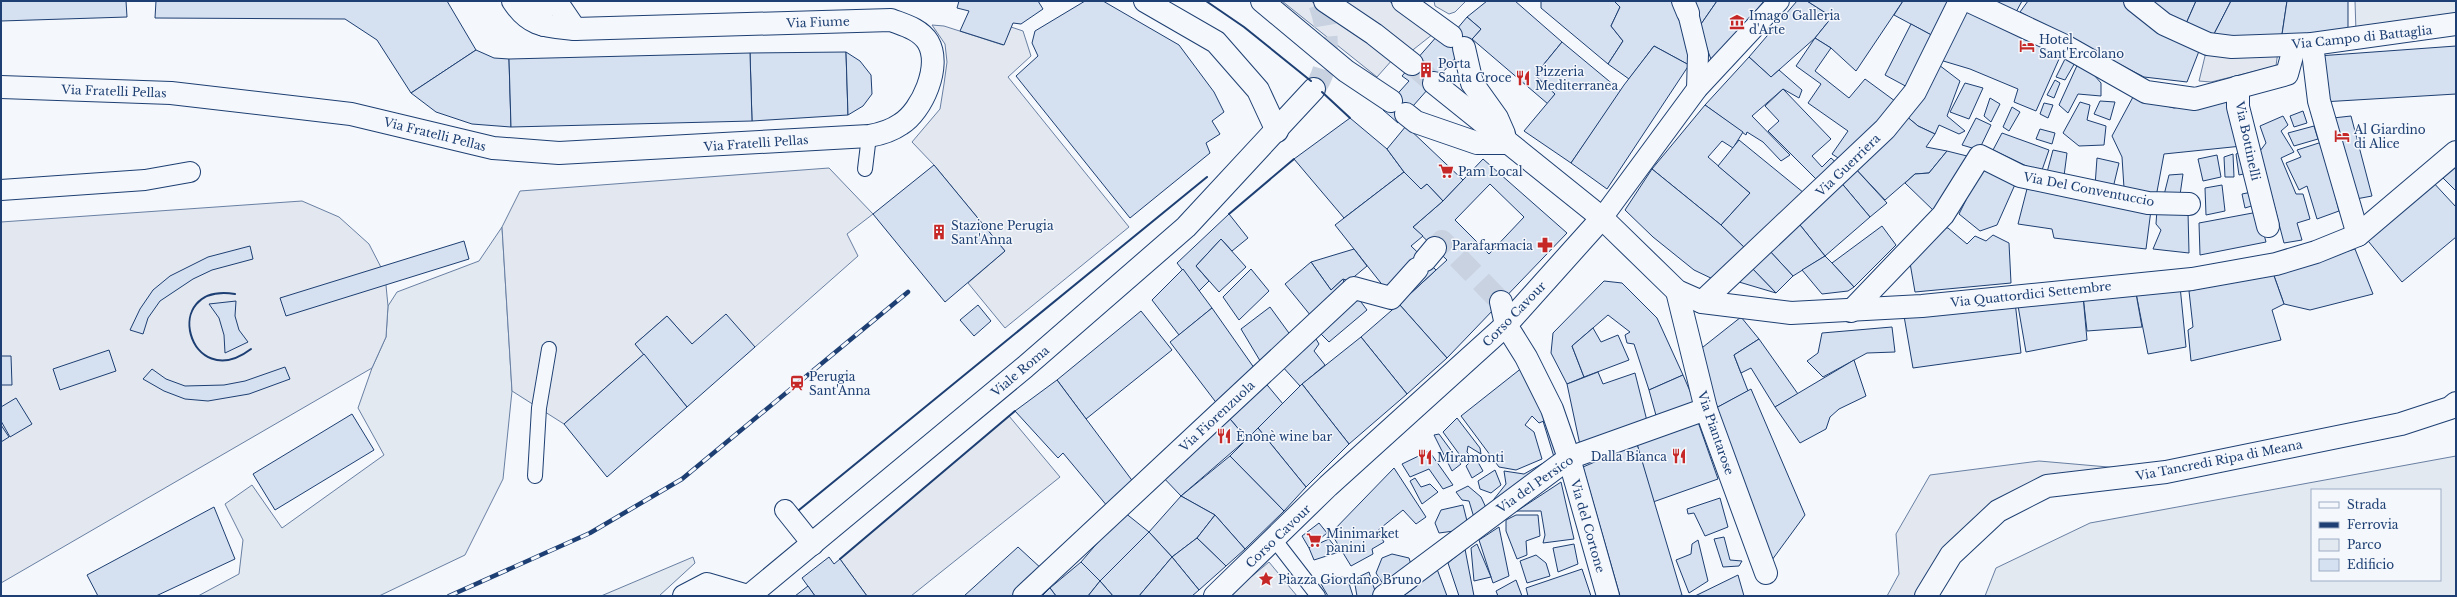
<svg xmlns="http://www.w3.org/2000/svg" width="2457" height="597" font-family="'Libre Baskerville',serif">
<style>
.green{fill:#e3e9f0;stroke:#687fa3;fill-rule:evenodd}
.parking{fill:#e3e8f0;stroke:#687fa3}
.building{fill:#d5e0f0;stroke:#1d3f73;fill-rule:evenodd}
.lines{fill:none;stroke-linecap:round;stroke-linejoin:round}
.minor-tunnel{stroke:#c9d2e0;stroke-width:22;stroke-dasharray:22 11;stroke-linecap:butt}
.tertiary-tunnel{stroke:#c9d2e0;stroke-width:22;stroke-dasharray:22 11;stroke-linecap:butt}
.service-casing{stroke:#1d3f73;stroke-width:16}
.pedestrian-casing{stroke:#1d3f73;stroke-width:22}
.minor-casing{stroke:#1d3f73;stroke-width:24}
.tertiary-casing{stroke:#1d3f73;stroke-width:24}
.secondary-casing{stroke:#1d3f73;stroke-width:24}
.service{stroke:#f4f7fb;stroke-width:14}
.pedestrian{stroke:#f4f7fb;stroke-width:20}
.minor{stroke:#f4f7fb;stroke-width:22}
.tertiary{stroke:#f4f7fb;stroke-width:22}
.secondary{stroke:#f4f7fb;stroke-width:22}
.rail-casing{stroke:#1d3f73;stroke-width:4.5}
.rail{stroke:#f4f7fb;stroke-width:3;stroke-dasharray:9;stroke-linecap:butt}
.wall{stroke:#1d3f73;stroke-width:2}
.labels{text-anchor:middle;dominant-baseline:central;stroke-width:3;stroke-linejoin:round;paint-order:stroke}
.poi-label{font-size:12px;fill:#1d3f73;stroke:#f4f7fb;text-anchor:start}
.street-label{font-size:12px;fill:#1d3f73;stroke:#f4f7fb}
</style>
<rect width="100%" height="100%" fill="#f4f7fb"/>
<g class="green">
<path d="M1434,1H1466L1455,12L1449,14L1435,6Z"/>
<path d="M2355,1H2456V14L2356,32Z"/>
<path d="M502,227L512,391L503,479L465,555L379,596H198L239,574L243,540L225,504L252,485L282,528L384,455L358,408L372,368L386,337L388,306L397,292L479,261Z"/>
<path d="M2456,456V596H1985L1996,568L2090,523ZM2312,490H2440V580H2312Z"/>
<path d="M693,557L695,563L659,596H601Z"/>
</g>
<g class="parking">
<path d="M1282,1H1311L1393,59L1377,77Z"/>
<path d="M1336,1H1389L1433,34L1409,53Z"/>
<path d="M932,25L944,26L1003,45L1011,27L1023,31L1031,56L1008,77L1129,227L1005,328L968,283L1005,251L934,165L912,142L940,109L944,84L947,62L945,44Z"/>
<path d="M2278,51L2276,66L2211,82L2199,81L2206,52Z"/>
<path d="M829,168L873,214L847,234L858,256L755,347L692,344L667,316L635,344L644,354L564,424L512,391L502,227L520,191Z"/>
<path d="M302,201L339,217L369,244L385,275L388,306L386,337L372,368L1,583V222Z"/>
<path d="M1009,416L1060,477L911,596H867L840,559Z"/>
<path d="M2039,461L2166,472L2047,486L1998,511L1926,596H1887L1899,574L1896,534L1930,475Z"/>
<path d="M1269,562L1297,596H1228Z"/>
</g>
<g class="building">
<path d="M1,1H126L127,17L1,21Z"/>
<path d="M156,1H447L476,50L411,93L377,40L345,19L155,18Z"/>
<path d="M959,1H1038L1043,9L1021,24L1013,23L1004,45L960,31L969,11L957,8Z"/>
<path d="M1085,1H1103L1179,45L1214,92L1224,112L1212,121L1220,134L1206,143L1210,153L1130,218L1016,76L1038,56L1032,43L1035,31Z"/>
<path d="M1487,1H1515L1562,42L1535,75L1555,94L1548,104L1472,39L1481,29L1467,17Z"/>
<path d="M1541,1H1614L1620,7L1611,26L1623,41L1608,64L1541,8Z"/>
<path d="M1614,1H1677L1683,14L1689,65L1654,46L1629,79L1608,64L1623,41L1611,26L1620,7Z"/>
<path d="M1690,1H1717L1699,27Z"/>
<path d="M1717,1H1764L1712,62L1699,27Z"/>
<path d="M1797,1H1807L1832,17L1815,38L1771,77L1749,57Z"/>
<path d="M1807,1H1903L1856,71L1831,48L1815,38L1832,17Z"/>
<path d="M1903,1H1955L1937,38L1894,15Z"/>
<path d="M1991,1H2022L2015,14Z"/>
<path d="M2028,1H2127L2201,46L2187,82L2144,77L2020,12Z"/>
<path d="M2145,1H2196L2185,26Z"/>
<path d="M2196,1H2231L2214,34L2185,26Z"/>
<path d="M2231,1H2287L2281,41L2234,40L2214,34Z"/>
<path d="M2287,1H2348V39L2281,41Z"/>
<path d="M1965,3L2063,50L2036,111L2014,102L2018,89L1970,69L1940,60Z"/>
<path d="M1467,17L1481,29L1398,123L1383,110L1409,81L1402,76L1438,35L1446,42Z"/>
<path d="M1911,24L1937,38L1911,89L1885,75Z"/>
<path d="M1815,38L1831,48L1815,71L1849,98L1865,79L1899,104L1846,163L1832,154L1848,131L1808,103L1821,84L1796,66Z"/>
<path d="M1562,42L1621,91L1571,163L1524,131L1555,94L1535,75Z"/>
<path d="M1654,46L1689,65L1607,189L1571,163L1624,85Z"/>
<path d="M2456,46V94L2322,102L2318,56Z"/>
<path d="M476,50L494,58L509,59L511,127L472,124L436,112L411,93Z"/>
<path d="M846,52L848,115L752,121L750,53Z"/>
<path d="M846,52L860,61L871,75L872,94L863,106L848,115Z"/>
<path d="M750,53L752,121L511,127L509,59Z"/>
<path d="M2067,55L2076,61L2065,80L2056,77Z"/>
<path d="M1749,57L1771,77L1779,70L1802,90L1799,98L1783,89L1752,116L1790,155L1781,161L1763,142L1747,132L1746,135L1705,105Z"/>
<path d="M2080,59L2101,83V96L2078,94L2068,113L2059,105Z"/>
<path d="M1939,65L1960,81L1947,116L1965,131L1959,134L1939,125L1935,134L1918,126L1905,115Z"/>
<path d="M2055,80L2060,83L2054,98L2047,95Z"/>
<path d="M1965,83L1983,88L1969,119L1950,112Z"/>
<path d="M1783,89L1831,139L1812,156L1822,167L1831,158L1840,166L1821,184L1768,131L1779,121L1765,106Z"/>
<path d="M2133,97L2174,108L2228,99L2242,146L2164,154L2156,197L2124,188L2122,157L2112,136Z"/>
<path d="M1990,98L2000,104L1991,122L1984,116Z"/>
<path d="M2100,101L2115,102L2110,120L2094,114Z"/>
<path d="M2080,102L2090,105L2087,120L2106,126L2104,145L2079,146L2063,133Z"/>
<path d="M2044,103L2053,105L2048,118L2040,114Z"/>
<path d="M1705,105L1743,132L1733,148L1722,141L1708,157L1750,193L1721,225L1652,169Z"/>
<path d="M2012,107L2020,112L2009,131L2003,127Z"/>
<path d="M2303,111L2307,123L2294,127L2290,116Z"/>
<path d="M1905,115L1918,126L1935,134L1926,147L1947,151L1929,173L1915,174L1885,200L1853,166Z"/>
<path d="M2283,116L2288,125L2281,131L2294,152L2281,158L2296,194H2303L2310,219L2297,223L2302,240L2284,243L2260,151L2266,143L2260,126Z"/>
<path d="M2351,116L2372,196L2356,199L2333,118Z"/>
<path d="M1350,118L1387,149L1404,172L1344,218L1294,159Z"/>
<path d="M1976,118L1991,125L1979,150L1962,145Z"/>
<path d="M1406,126L1463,180L1443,201L1427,184L1421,189L1404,172L1387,149Z"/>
<path d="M2314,126L2318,139L2294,146L2288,133Z"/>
<path d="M2040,129L2055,133L2052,144L2036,139Z"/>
<path d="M2002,133L2049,150L2041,173L1993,150Z"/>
<path d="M1739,140L1804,193L1747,250L1721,225L1750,193L1718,166Z"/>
<path d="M2322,142L2339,211L2317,219L2307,186L2299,190L2286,163L2301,157L2297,150Z"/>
<path d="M2053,150L2067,153L2064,176H2046Z"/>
<path d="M1947,151L1971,157L1936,213L1905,183L1915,174L1929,173Z"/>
<path d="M2243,151L2248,173L2239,175L2236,154Z"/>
<path d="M2233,154L2234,177H2225L2224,157Z"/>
<path d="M2217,155L2221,177L2203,181L2198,159Z"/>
<path d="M2097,158L2119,163L2113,188L2095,186Z"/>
<path d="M1483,159L1567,233L1447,358L1399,304L1447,260L1413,227L1443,201ZM1490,184L1524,217L1489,254L1455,220Z"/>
<path d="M2456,162V191L2441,176Z"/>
<path d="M1983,163L2017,180L1997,225L1980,231L1959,214L1966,200L1963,196Z"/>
<path d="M934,165L1005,251L945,302L873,214Z"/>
<path d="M1853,166L1887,203L1870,217L1839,180Z"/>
<path d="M1652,169L1721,225L1747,250L1715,280L1694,270L1653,237L1625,210Z"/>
<path d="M1404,172L1421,189L1427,184L1443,201L1413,227L1423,236L1411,246L1436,270L1411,293L1388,292L1335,225Z"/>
<path d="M2183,174L2180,195H2164L2169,175Z"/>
<path d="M1839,180L1870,217L1825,256L1796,220Z"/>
<path d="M2431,180L2456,207V237L2402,282L2364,236Z"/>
<path d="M2028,185L2151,210L2146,249L2054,238L2052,229L2018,224Z"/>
<path d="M2222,185L2225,211L2206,215L2205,188Z"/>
<path d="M2252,192L2258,204L2245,208L2242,194Z"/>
<path d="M2157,209L2188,212L2189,253L2153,249L2161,230L2156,224Z"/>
<path d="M2258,212L2266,242L2200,255L2199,223Z"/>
<path d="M1229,214L1248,238L1232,251L1221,239L1196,266L1209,281L1199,291L1177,263Z"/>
<path d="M1796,220L1825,256L1793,276L1767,248Z"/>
<path d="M1882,226L1896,245L1854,287L1832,263Z"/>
<path d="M1940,227L1948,228L1967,244L1975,236L1986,241L1993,235L2009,243L2011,283L1915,292L1910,263Z"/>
<path d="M1221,239L1246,267L1219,292L1196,266Z"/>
<path d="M464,241L469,259L286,316L280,298Z"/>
<path d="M250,246L253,259L212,270L193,279L160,301L148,318L143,334L130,330L140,309L153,290L170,276L208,257Z"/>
<path d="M1767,248L1793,276L1776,293L1749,265Z"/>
<path d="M1354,249L1367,266L1349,281L1343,279L1331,290L1311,262Z"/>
<path d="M2355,249L2373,294L2310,310L2284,304L2273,273Z"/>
<path d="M1825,256L1832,263L1854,287L1848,291L1822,294L1802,270Z"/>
<path d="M1311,262L1331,290L1343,279L1345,286L1311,316L1285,284Z"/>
<path d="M1749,265L1776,293L1739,282Z"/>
<path d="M1183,269L1212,308L1179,335L1152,300Z"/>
<path d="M1251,269L1269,291L1239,320L1223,297Z"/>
<path d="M2273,273L2284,304L2272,310L2281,340L2191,361L2188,330L2193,327L2189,291Z"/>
<path d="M1604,281L1622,283L1657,318L1683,375L1649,390L1634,344L1627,343L1625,335L1630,332L1608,315L1572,346L1584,377L1567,384L1551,353L1553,333Z"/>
<path d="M2180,286L2186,347L2148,354L2135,288Z"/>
<path d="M2135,288L2142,327L2087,331L2083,296Z"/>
<path d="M1355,294L1367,310L1329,342L1318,331Z"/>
<path d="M2083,296L2087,340L2026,352L2017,300Z"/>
<path d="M236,301L235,316L239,330L248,342L225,353L224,335L219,318L209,304Z"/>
<path d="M2015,302L2021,353L1913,368L1904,316Z"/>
<path d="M1399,304L1447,358L1407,394L1361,337Z"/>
<path d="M978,305L991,321L974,336L960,320Z"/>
<path d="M1270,307L1294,340L1262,364L1241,329Z"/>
<path d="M1212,308L1257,372L1218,405L1170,342Z"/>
<path d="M1141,311L1172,350L1086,419L1057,380Z"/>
<path d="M726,314L755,347L687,407L635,344L667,316L692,344Z"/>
<path d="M1741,317L1759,339L1734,355L1748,391L1716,408L1698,351Z"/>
<path d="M1892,327L1895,352L1867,353L1823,377L1807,361L1818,353L1822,333Z"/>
<path d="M1593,328L1601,342L1618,335L1629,360L1584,377L1572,346Z"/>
<path d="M1313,334L1319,344L1314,351L1325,365L1300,386L1281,365Z"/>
<path d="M1361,337L1407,394L1349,444L1302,384Z"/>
<path d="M1759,339L1798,394L1775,407L1751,368L1741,373L1734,355Z"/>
<path d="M109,350L116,371L60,390L53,369Z"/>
<path d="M644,354L687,407L607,477L564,424Z"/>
<path d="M1,356H11L12,385H1Z"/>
<path d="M1854,360L1866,396L1839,409L1830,417L1826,429L1800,443L1775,407Z"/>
<path d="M285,367L290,379L249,394L208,401L185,399L164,391L143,379L152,369L166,379L185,386L224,385L245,381Z"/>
<path d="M1523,367L1551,418L1539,423L1532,416L1525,425L1534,432L1542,459L1516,470L1499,467L1461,416Z"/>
<path d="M1598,372L1603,384L1635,373L1647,421L1580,445L1567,384Z"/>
<path d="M1683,375L1696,405L1657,419L1649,390Z"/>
<path d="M1057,380L1134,483L1108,507L1063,453L1058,458L1015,411Z"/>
<path d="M1263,380L1283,404L1247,439L1225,413Z"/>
<path d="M1302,384L1349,444L1306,487L1258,428Z"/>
<path d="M1751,389L1805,515L1772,560L1716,408Z"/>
<path d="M16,398L32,424L10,437L1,421V407Z"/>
<path d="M1225,413L1247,439L1181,496L1160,474Z"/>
<path d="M352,414L374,450L275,510L253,474Z"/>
<path d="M1457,418L1480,448L1481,454L1468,446L1467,452L1470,455L1462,458L1443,432Z"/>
<path d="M1551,418L1560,460L1495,511L1494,499L1506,484L1504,471L1524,474L1554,457L1543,421Z"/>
<path d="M1698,422L1718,479L1653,502L1637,444Z"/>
<path d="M1,425L9,437L1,442Z"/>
<path d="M1258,428L1306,487L1284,511L1230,456Z"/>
<path d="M1439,434L1461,464L1452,471L1434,435Z"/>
<path d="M1637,444L1682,595L1678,596H1620L1583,467Z"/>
<path d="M1429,451L1453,485L1443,489L1429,469L1410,477L1402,464Z"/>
<path d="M1230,456L1284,511L1245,549L1215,515L1181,496Z"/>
<path d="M1475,457L1483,471L1472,478L1466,466Z"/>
<path d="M1394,468L1426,517L1416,524L1403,510L1377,531L1384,542L1372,549L1373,554L1351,566L1331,533Z"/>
<path d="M1495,470L1501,485L1491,493L1480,489L1478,481Z"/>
<path d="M1415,478L1421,487L1430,484L1438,492L1422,504L1410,481Z"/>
<path d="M1561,482L1574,539L1543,543L1545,535L1541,511H1517Z"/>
<path d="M1468,486L1481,497L1489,514L1475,521L1469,501L1462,500L1456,492Z"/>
<path d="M1181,496L1215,515L1197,538L1172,557L1149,532Z"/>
<path d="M1720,498L1728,527L1705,536L1694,513L1688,514L1687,509Z"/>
<path d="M1463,505L1469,529L1439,533L1435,523L1441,510Z"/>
<path d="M214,507L235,559L156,596H98L87,575Z"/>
<path d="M1124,512L1149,532L1100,581L1081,562Z"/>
<path d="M1215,515L1245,549L1226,566L1197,538Z"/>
<path d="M1516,515H1538L1540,536L1526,541L1527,555L1517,559L1506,531V520Z"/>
<path d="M1319,523L1327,533L1309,548L1302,536Z"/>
<path d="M1499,527L1509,576L1493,583L1479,540Z"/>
<path d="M1149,532L1172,557L1139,596H1113L1100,581Z"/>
<path d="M1724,537L1730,560L1742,561L1739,566L1723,567L1714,539Z"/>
<path d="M1197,538L1226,566L1199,590L1172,557Z"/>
<path d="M1329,539L1339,552L1314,560L1309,548Z"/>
<path d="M1698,540L1708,581L1689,593L1676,560L1691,554L1692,544Z"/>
<path d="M1477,544L1491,577L1474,581L1471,548Z"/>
<path d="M1574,544L1578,564L1558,572L1553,548Z"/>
<path d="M1018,547L1043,570L1015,596H964Z"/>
<path d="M1465,549L1474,596H1459L1448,563Z"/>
<path d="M1392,554L1409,558L1413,571L1385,587L1376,573L1382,558Z"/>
<path d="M1536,555L1546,563L1550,576L1527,583L1520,561Z"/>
<path d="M829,557L834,564L840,559L867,596H815L802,578Z"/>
<path d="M1172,557L1199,590L1192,596H1139Z"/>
<path d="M1081,562L1100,581L1088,596H1056L1050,588Z"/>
<path d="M1437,569L1447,596H1403L1413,589Z"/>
<path d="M1582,569L1591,596H1528L1526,588Z"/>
<path d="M1369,572L1376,594L1373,596H1357L1354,579Z"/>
<path d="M1738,575L1744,596H1695Z"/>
<path d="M1335,577H1347L1353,596H1328L1321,584Z"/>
<path d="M1516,580L1522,596H1498L1496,591Z"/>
<path d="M1100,581L1113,596H1088Z"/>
<path d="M808,586L815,596H795Z"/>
<path d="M1050,588L1056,596H1042Z"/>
</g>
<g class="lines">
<path class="minor-tunnel" d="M1435,248L1442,241L1501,302"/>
<g class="tertiary-tunnel">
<path d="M1412,64L1434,83"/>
<path d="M1314,89C1332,66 1329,27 1318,1"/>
</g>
<g class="service-casing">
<g id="service">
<path d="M865,169L869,136"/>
<path d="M535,476L539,408L549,349"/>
<path d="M1274,539L1318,596"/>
</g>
</g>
<g class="pedestrian-casing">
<g id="pedestrian">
<path d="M1688,13L1698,54L1697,89"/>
<path d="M1,190L145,180L190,172"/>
<path d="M1602,218L1697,89L1779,1"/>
<path d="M785,510L813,545"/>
</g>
</g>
<g class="minor-casing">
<g id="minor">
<path d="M1683,1L1688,13"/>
<path d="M1969,1L2065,46L2146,92L2195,99L2287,74L2295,45"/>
<path d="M2135,1L2164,24L2208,44L2232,47L2312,44L2456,24"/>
<path d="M2312,44L2319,101L2358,235"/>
<path d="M2238,87V107L2268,226"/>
<path d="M1425,260L1435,248"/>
<path d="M1677,291L1706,409L1766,573"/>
<path d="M1501,302L1506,325L1526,357L1552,409L1569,458L1608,596"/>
<path d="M1702,302L1885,129L1915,92L1960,1"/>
<path d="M1851,311L1943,215L1980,156L2020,176L2148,203L2189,204"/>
<path d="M684,596L707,584L748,596"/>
<path d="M1024,596L1354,288L1391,298L1417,269"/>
<path d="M1215,596L1328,486L1506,325L1602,218"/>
<path d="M1384,596L1569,458L1706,409"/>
</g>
</g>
<g class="tertiary-casing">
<g id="tertiary">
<path d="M537,1L544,25"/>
<path d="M556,1L575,29"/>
<path d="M1145,1L1216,42L1258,90L1277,131"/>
<path d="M1262,1L1346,71L1391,101"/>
<path d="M1325,1L1374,34L1412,64"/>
<path d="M1403,1L1451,36"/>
<path d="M1464,48L1472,83L1497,118L1504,134"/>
<path d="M1434,83L1602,218L1677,291L1702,302L1791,313L1922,306L2192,279L2276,264L2316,252L2358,235L2456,152"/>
<path d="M1,87L171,93L351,114L493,148L559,153L869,136C881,134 891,131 901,124C922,111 942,66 928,42C920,29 904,25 891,20L575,29C546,26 530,27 513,1"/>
<path d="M1406,114L1416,122L1477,143H1508"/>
<path d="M749,596L1025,367L1186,227L1314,89"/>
</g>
</g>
<g class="secondary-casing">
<path id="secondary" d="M1926,596L1951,555L1998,511L2047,486L2166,472L2401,424L2450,408L2456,403"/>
</g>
<use href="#service" class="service"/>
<use href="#pedestrian" class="pedestrian"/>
<use href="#minor" class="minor"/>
<use href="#tertiary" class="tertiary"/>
<use href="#secondary" class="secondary"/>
<g class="rail-casing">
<path id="rail" d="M449,596L590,533L682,479L908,292"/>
</g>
<use href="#rail" class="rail"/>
<g class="wall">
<path d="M1206,1L1244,27L1311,81"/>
<path d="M1322,92L1350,118"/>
<path d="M1229,214L1294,159"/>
<path d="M235,294C158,282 189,396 251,349"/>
<path d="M799,510L1207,177"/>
<path d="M840,559L1015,411"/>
</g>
</g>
<defs>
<g id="museum-bare" transform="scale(1.2)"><path d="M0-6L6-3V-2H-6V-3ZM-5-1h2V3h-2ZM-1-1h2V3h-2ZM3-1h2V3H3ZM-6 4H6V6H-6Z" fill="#c62828" stroke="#f4f7fb" stroke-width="2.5" paint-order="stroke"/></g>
<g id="hotel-bare" transform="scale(1.2)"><path d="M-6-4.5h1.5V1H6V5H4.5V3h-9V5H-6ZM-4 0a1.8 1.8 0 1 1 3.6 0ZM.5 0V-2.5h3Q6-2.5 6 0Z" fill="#c62828" stroke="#f4f7fb" stroke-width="2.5" paint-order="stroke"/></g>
<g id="building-bare" transform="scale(1.2)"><path d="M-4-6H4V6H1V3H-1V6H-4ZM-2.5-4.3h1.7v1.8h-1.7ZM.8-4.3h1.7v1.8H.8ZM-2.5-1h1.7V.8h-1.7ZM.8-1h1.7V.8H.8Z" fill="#c62828" stroke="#f4f7fb" stroke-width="2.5" paint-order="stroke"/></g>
<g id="restaurant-bare" transform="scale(1.2)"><path d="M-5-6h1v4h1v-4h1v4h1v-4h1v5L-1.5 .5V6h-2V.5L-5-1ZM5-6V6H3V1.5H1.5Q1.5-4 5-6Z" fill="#c62828" stroke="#f4f7fb" stroke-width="2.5" paint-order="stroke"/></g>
<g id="supermarket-bare" transform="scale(1.2)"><path d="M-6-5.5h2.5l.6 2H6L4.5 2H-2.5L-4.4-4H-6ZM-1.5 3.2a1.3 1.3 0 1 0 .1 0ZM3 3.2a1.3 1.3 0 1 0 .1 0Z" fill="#c62828" stroke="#f4f7fb" stroke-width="2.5" paint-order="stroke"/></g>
<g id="pharmacy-bare" transform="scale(1.2)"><path d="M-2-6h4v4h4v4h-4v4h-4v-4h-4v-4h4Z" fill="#c62828" stroke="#f4f7fb" stroke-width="2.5" paint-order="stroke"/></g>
<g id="station-bare" transform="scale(1.2)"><path d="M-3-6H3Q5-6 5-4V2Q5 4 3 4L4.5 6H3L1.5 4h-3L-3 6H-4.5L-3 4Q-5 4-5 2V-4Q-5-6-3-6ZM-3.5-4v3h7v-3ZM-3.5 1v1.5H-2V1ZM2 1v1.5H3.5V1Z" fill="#c62828" stroke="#f4f7fb" stroke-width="2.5" paint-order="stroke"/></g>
<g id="sight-bare" transform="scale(1.2)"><path d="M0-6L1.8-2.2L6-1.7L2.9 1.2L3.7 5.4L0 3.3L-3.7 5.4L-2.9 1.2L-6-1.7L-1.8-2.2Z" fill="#c62828" stroke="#f4f7fb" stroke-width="2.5" paint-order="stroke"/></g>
</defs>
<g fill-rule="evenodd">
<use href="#museum-bare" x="1737" y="22"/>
<use href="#hotel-bare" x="2027" y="46"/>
<use href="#building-bare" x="1426" y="70"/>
<use href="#restaurant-bare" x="1523" y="78"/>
<use href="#hotel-bare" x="2342" y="136"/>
<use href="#supermarket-bare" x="1446" y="171"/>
<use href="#building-bare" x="939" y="232"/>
<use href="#pharmacy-bare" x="1545" y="245"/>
<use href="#station-bare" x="797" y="383"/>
<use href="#restaurant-bare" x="1224" y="436"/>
<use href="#restaurant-bare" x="1679" y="456"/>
<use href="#restaurant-bare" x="1425" y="457"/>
<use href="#supermarket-bare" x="1314" y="540"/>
<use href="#sight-bare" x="1266" y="579"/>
</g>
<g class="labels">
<g class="poi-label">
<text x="1749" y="15">Imago Galleria<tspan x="1749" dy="14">d'Arte</tspan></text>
<text x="2039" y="39">Hotel<tspan x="2039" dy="14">Sant'Ercolano</tspan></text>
<text x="1438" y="63">Porta<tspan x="1438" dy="14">Santa Croce</tspan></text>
<text x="1535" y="71">Pizzeria<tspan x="1535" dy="14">Mediterranea</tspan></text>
<text x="2354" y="129">Al Giardino<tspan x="2354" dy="14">di Alice</tspan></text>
<text x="1458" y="171">Pam Local</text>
<text x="951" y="225">Stazione Perugia<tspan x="951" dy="14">Sant'Anna</tspan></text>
<text x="1533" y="245" text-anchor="end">Parafarmacia</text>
<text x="809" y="376">Perugia<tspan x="809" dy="14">Sant'Anna</tspan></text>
<text x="1236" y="436">Ènonè wine bar</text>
<text x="1667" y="456" text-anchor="end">Dalla Bianca</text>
<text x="1437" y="457">Miramonti</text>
<text x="1326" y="533">Minimarket<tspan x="1326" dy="14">panini</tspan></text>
<text x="1278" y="579">Piazza Giordano Bruno</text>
</g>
<g class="street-label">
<text transform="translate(818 22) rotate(-2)">Via Fiume</text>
<text transform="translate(2362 37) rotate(-6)">Via Campo di Battaglia</text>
<text transform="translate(114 91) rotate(2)">Via Fratelli Pellas</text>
<text transform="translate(435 134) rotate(14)">Via Fratelli Pellas</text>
<text transform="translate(2248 141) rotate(78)">Via Bottinelli</text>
<text transform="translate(756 143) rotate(-4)">Via Fratelli Pellas</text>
<text transform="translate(1848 165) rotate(-44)">Via Guerriera</text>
<text transform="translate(2089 189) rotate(11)">Via Del Conventuccio</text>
<text transform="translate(2031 294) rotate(-6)">Via Quattordici Settembre</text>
<text transform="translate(1514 314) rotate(-46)">Corso Cavour</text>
<text transform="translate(1020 371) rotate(-40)">Viale Roma</text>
<text transform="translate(1217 416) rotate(-43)">Via Fiorenzuola</text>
<text transform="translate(1716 433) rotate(71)">Via Piantarose</text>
<text transform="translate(2219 460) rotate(-11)">Via Tancredi Ripa di Meana</text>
<text transform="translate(1535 484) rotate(-35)">Via del Persico</text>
<text transform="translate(1588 526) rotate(74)">Via del Cortone</text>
<text transform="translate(1278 536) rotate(-44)">Corso Cavour</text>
</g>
</g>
<rect width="2457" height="597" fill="none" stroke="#1d3f73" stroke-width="4"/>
<rect x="2311" y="489" width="130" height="92" fill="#f4f7fb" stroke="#9eadc5"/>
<rect x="2319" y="502" width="20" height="6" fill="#f4f7fb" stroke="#9eadc5"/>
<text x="2347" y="509" font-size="12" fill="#1d3f73">Strada</text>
<rect x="2319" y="522" width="20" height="6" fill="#1d3f73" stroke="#9eadc5"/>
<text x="2347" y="529" font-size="12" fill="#1d3f73">Ferrovia</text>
<rect x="2319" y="539" width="20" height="12" fill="#e3e9f0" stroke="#9eadc5"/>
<text x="2347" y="549" font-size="12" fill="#1d3f73">Parco</text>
<rect x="2319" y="559" width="20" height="12" fill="#d5e0f0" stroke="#9eadc5"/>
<text x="2347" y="569" font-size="12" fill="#1d3f73">Edificio</text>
</svg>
